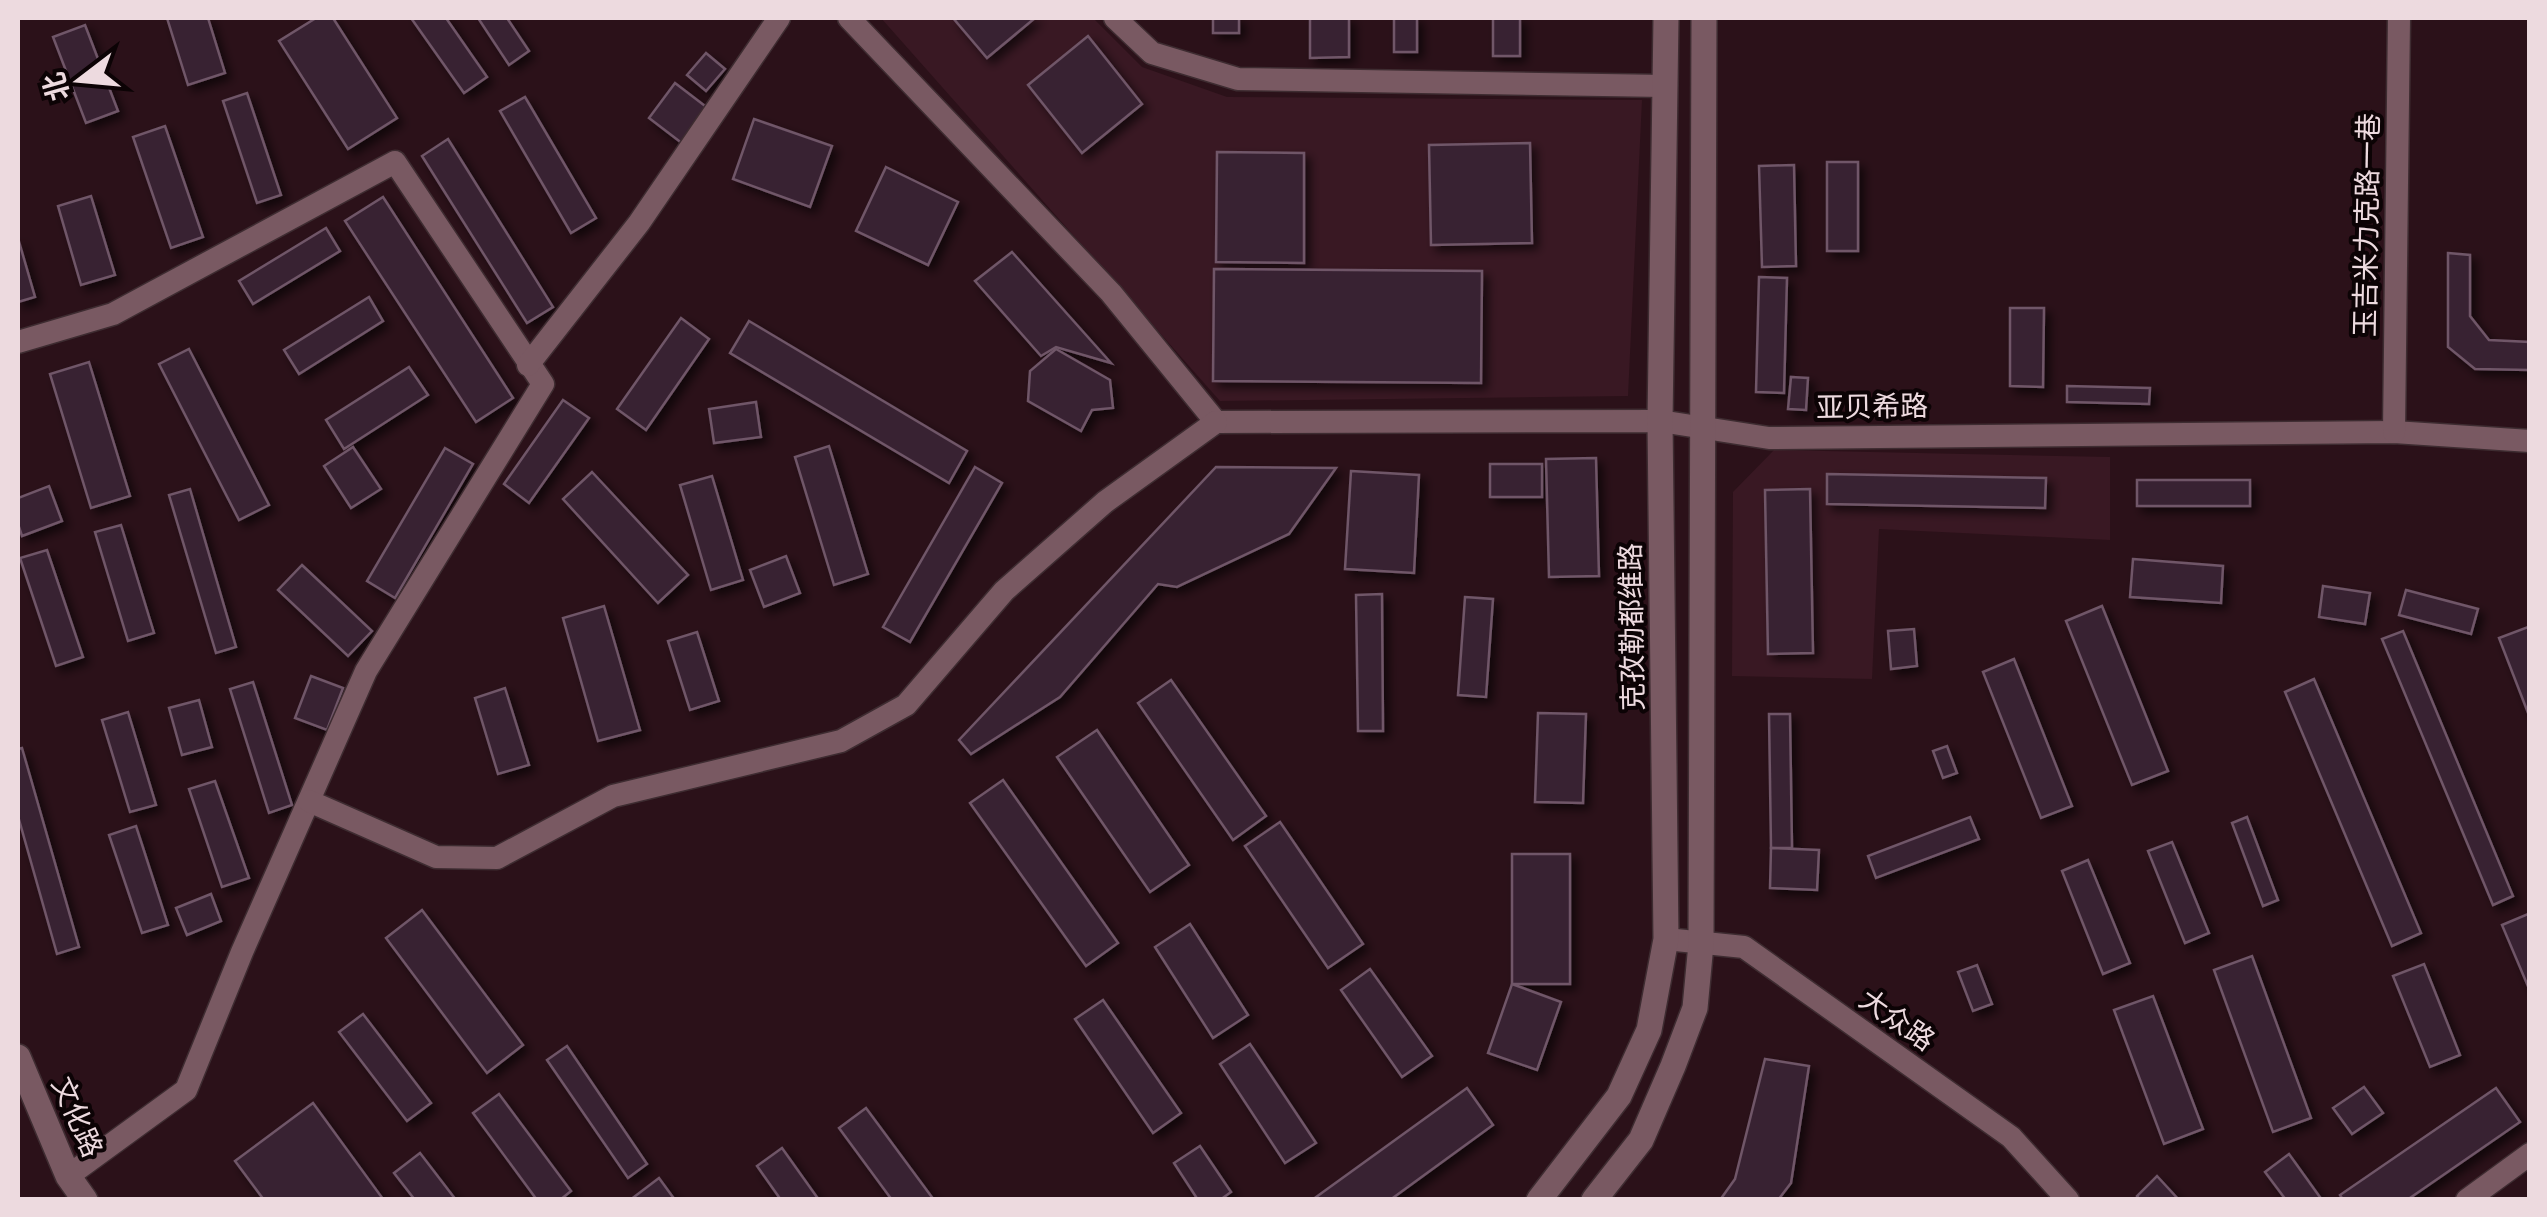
<svg xmlns="http://www.w3.org/2000/svg" width="2547" height="1217" font-family="'Fira Sans Condensed','Noto Sans SC',sans-serif">
<style>
.built{fill:#391823}
.building{fill:#392333;stroke:#6f5668;stroke-width:2.5;filter:url(#shadow)}
.lines{fill:none;stroke-linecap:round;stroke-linejoin:round}
.minor-casing{stroke:#3e2c31;stroke-width:25}
.secondary-casing{stroke:#3e2c31;stroke-width:28}
.minor{stroke:#795962;stroke-width:22}
.secondary{stroke:#795962;stroke-width:25}
.labels{text-anchor:middle;dominant-baseline:central;stroke-width:8;stroke-linejoin:round;paint-order:stroke}
.street-label{font-size:28px;fill:#eddadf;stroke:#0c0305}
</style>
<defs>
<filter id="shadow"><feDropShadow dx="5.5" dy="5.5" stdDeviation="5" flood-color="#0009"/></filter>
</defs>
<rect width="100%" height="100%" fill="#2b1119"/>
<g class="built">
<path d="M881,18H1093L1142,67L1227,97L1642,100L1628,396L1220,401Z"/>
<path d="M1774,450L2110,457V540L1879,529L1872,679L1732,676L1733,492Z"/>
</g>
<g class="building">
<path d="M167,18H208L225,73L188,85Z"/>
<path d="M316,18H333L397,118L348,149L279,41Z"/>
<path d="M411,18H446L487,77L464,93Z"/>
<path d="M478,18H507L529,51L509,65Z"/>
<path d="M953,18H1035L987,58Z"/>
<rect x="1213" y="18" width="26" height="15"/>
<path d="M1310,18H1349V57L1310,58Z"/>
<rect x="1394" y="18" width="23" height="34"/>
<rect x="1493" y="18" width="27" height="38"/>
<path d="M85,25L118,111L86,123L53,37Z"/>
<path d="M1088,36L1142,104L1082,153L1028,85Z"/>
<path d="M706,53L725,69L706,91L687,75Z"/>
<path d="M675,83L709,109L683,144L649,118Z"/>
<path d="M247,93L281,195L257,203L223,101Z"/>
<path d="M525,97L596,218L571,233L500,111Z"/>
<path d="M754,119L832,146L810,207L733,179Z"/>
<path d="M165,126L203,237L171,248L133,137Z"/>
<path d="M448,139L553,307L527,323L422,156Z"/>
<path d="M1530,143L1532,243L1431,245L1429,145Z"/>
<path d="M1217,152L1304,153V263L1216,262Z"/>
<rect x="1827" y="162" width="31" height="89"/>
<path d="M1794,165L1796,266L1762,267L1759,166Z"/>
<path d="M886,167L958,202L928,265L856,231Z"/>
<path d="M91,196L115,275L81,285L58,206Z"/>
<path d="M383,197L513,398L476,422L345,221Z"/>
<path d="M326,228L340,251L253,304L239,281Z"/>
<path d="M18,238L35,297L18,302Z"/>
<path d="M1012,252L1111,363L1056,347L1041,356L975,281Z"/>
<path d="M2448,253L2470,255V316L2489,340L2530,342V370L2475,369L2448,347Z"/>
<path d="M1214,269L1482,271L1481,383L1213,381Z"/>
<path d="M1759,277L1787,278L1784,393L1756,392Z"/>
<path d="M369,297L383,321L299,374L284,350Z"/>
<path d="M2010,308H2044L2043,387L2010,386Z"/>
<path d="M681,318L709,339L646,430L617,409Z"/>
<path d="M749,321L967,451L949,483L730,353Z"/>
<path d="M189,349L269,505L239,520L159,364Z"/>
<path d="M1056,349L1110,380L1113,408L1092,410L1081,431L1028,401L1030,371Z"/>
<path d="M89,362L130,496L91,508L50,374Z"/>
<path d="M409,367L428,395L344,449L326,420Z"/>
<path d="M1791,377L1808,378L1806,410L1788,409Z"/>
<path d="M2067,386L2150,388L2149,404L2067,402Z"/>
<path d="M563,400L589,418L529,503L504,484Z"/>
<path d="M756,402L761,437L714,443L709,409Z"/>
<path d="M829,446L868,574L834,585L795,457Z"/>
<path d="M353,447L381,489L351,508L324,466Z"/>
<path d="M445,448L473,464L395,598L367,581Z"/>
<path d="M1596,458L1599,576L1549,577L1546,459Z"/>
<rect x="1490" y="464" width="52" height="33"/>
<path d="M975,467L1002,483L910,642L883,627Z"/>
<path d="M1216,467L1336,468L1289,534L1177,587L1158,584L1060,697L971,754L959,740Z"/>
<path d="M1351,471L1419,475L1414,573L1345,569Z"/>
<path d="M592,472L688,575L658,603L563,499Z"/>
<path d="M1827,474L2046,478L2045,508L1827,504Z"/>
<path d="M712,476L743,580L711,590L680,485Z"/>
<rect x="2137" y="480" width="113" height="26"/>
<path d="M49,486L62,521L22,536L18,524V498Z"/>
<path d="M190,489L236,647L216,653L169,495Z"/>
<path d="M1810,489L1813,653L1768,654L1765,490Z"/>
<path d="M121,525L154,633L128,641L95,532Z"/>
<path d="M47,550L83,657L56,666L20,558Z"/>
<path d="M786,556L800,593L764,607L750,570Z"/>
<path d="M2133,559L2223,566L2221,603L2130,597Z"/>
<path d="M302,565L372,631L348,656L278,590Z"/>
<path d="M2323,586L2370,593L2365,624L2319,617Z"/>
<path d="M2406,590L2478,609L2471,634L2399,615Z"/>
<path d="M1382,594L1383,731H1358L1356,595Z"/>
<path d="M1465,597L1493,599L1486,697L1458,695Z"/>
<path d="M604,606L640,730L598,741L563,618Z"/>
<path d="M2102,606L2168,771L2132,785L2066,621Z"/>
<path d="M2528,627L2530,631V718L2499,638Z"/>
<path d="M1914,629L1917,666L1891,669L1888,631Z"/>
<path d="M2403,631L2513,896L2493,905L2382,639Z"/>
<path d="M697,632L719,701L690,710L668,641Z"/>
<path d="M2014,659L2072,806L2041,818L1983,672Z"/>
<path d="M311,676L343,688L327,730L295,718Z"/>
<path d="M2314,679L2421,933L2392,946L2285,692Z"/>
<path d="M1171,680L1266,816L1233,840L1138,703Z"/>
<path d="M253,682L292,805L269,813L230,689Z"/>
<path d="M505,688L529,765L498,774L475,698Z"/>
<path d="M199,700L212,747L182,755L169,708Z"/>
<path d="M128,712L156,805L130,812L102,720Z"/>
<path d="M1538,713L1586,714L1583,803L1535,802Z"/>
<path d="M1769,714H1790L1792,848H1771Z"/>
<path d="M1097,730L1189,865L1150,892L1057,757Z"/>
<path d="M1947,746L1957,773L1943,778L1933,751Z"/>
<path d="M22,748L79,947L57,954L18,816V749Z"/>
<path d="M1003,780L1118,943L1086,966L970,803Z"/>
<path d="M215,781L249,878L222,887L189,789Z"/>
<path d="M1970,817L1979,839L1876,878L1868,856Z"/>
<path d="M2247,817L2278,900L2263,906L2232,823Z"/>
<path d="M1280,822L1363,944L1328,968L1245,846Z"/>
<path d="M136,826L168,925L142,933L109,835Z"/>
<path d="M2172,842L2209,933L2185,943L2148,851Z"/>
<path d="M1771,848L1819,850L1817,890L1770,888Z"/>
<rect x="1512" y="854" width="58" height="130"/>
<path d="M2088,860L2130,963L2103,974L2062,871Z"/>
<path d="M211,894L221,921L187,935L176,908Z"/>
<path d="M422,910L523,1045L487,1073L386,938Z"/>
<path d="M2528,914L2530,917V991L2502,925Z"/>
<path d="M1190,924L1248,1015L1213,1038L1155,947Z"/>
<path d="M2252,956L2311,1118L2273,1132L2214,970Z"/>
<path d="M2424,964L2460,1055L2430,1067L2393,976Z"/>
<path d="M1977,965L1992,1004L1973,1011L1958,972Z"/>
<path d="M1370,969L1432,1056L1402,1077L1341,990Z"/>
<path d="M1512,984L1561,1002L1537,1070L1488,1053Z"/>
<path d="M2153,996L2203,1129L2164,1144L2114,1010Z"/>
<path d="M1103,1000L1181,1113L1153,1133L1075,1019Z"/>
<path d="M363,1014L431,1103L407,1121L339,1032Z"/>
<path d="M1250,1044L1316,1143L1285,1163L1220,1064Z"/>
<path d="M567,1046L647,1164L628,1178L547,1060Z"/>
<path d="M1765,1059L1809,1066L1791,1183L1778,1200H1720L1735,1179Z"/>
<path d="M2364,1087L2383,1113L2352,1134L2333,1108Z"/>
<path d="M1467,1088L1493,1125L1390,1200H1312Z"/>
<path d="M2496,1088L2520,1122L2407,1200H2343L2340,1195Z"/>
<path d="M499,1094L571,1191L560,1200H537L473,1113Z"/>
<path d="M313,1103L383,1199L382,1200H264L235,1161Z"/>
<path d="M866,1108L934,1200H892L839,1128Z"/>
<path d="M1200,1146L1231,1192L1220,1200H1198L1174,1163Z"/>
<path d="M782,1148L819,1200H781L757,1166Z"/>
<path d="M420,1153L456,1200H415L394,1173Z"/>
<path d="M2289,1154L2322,1200H2286L2265,1172Z"/>
<path d="M2157,1176L2179,1200H2140L2137,1196Z"/>
<path d="M659,1178L675,1200H630Z"/>
</g>
<g class="lines">
<g class="minor-casing">
<g id="minor">
<path d="M849,18L1111,293L1216,422"/>
<path d="M1115,18L1152,53L1238,79L1665,86"/>
<path d="M18,342L113,314L395,162L543,384L366,671L242,952L186,1090L68,1176"/>
<path d="M528,365L639,223L779,18"/>
<path d="M1216,422L1660,421L1769,438L2394,432L2530,441"/>
<path d="M2394,432L2399,18"/>
<path d="M309,801L436,857L497,858L613,796L841,741L906,705L1004,591L1105,502L1216,422"/>
<path d="M1666,939L1744,947L2011,1137L2068,1200"/>
<path d="M2467,1200L2530,1154"/>
</g>
</g>
<g class="secondary-casing">
<g id="secondary">
<path d="M18,1057L68,1176L85,1200"/>
<path d="M1539,1200L1619,1096L1649,1030L1666,939L1660,421L1666,18"/>
<path d="M1594,1200L1641,1140L1673,1066L1695,1008L1701,944L1704,18"/>
</g>
</g>
<use href="#minor" class="minor"/>
<use href="#secondary" class="secondary"/>
</g>
<g class="labels">
<g class="street-label">
<text transform="translate(2367 225) rotate(-89)">玉吉米力克路一巷</text>
<text transform="translate(1872 407) rotate(-1)">亚贝希路</text>
<text transform="translate(1632 627) rotate(-91)">克孜勒都维路</text>
<text transform="translate(1897 1020) rotate(35)">大众路</text>
<text transform="translate(77 1117) rotate(66)">文化路</text>
</g>
</g>
<rect width="2547" height="1217" fill="none" stroke="#eddadf" stroke-width="40"/>
<g transform="translate(80 80) rotate(254)" stroke="#0c0305" stroke-width="8" paint-order="stroke">
<path d="M0-8L18 38L0 25L-18 38Z" fill="#eddadf"/>
<text y="-15" font-size="28" font-weight="bold" text-anchor="middle" fill="#eddadf">北</text>
</g>
</svg>
